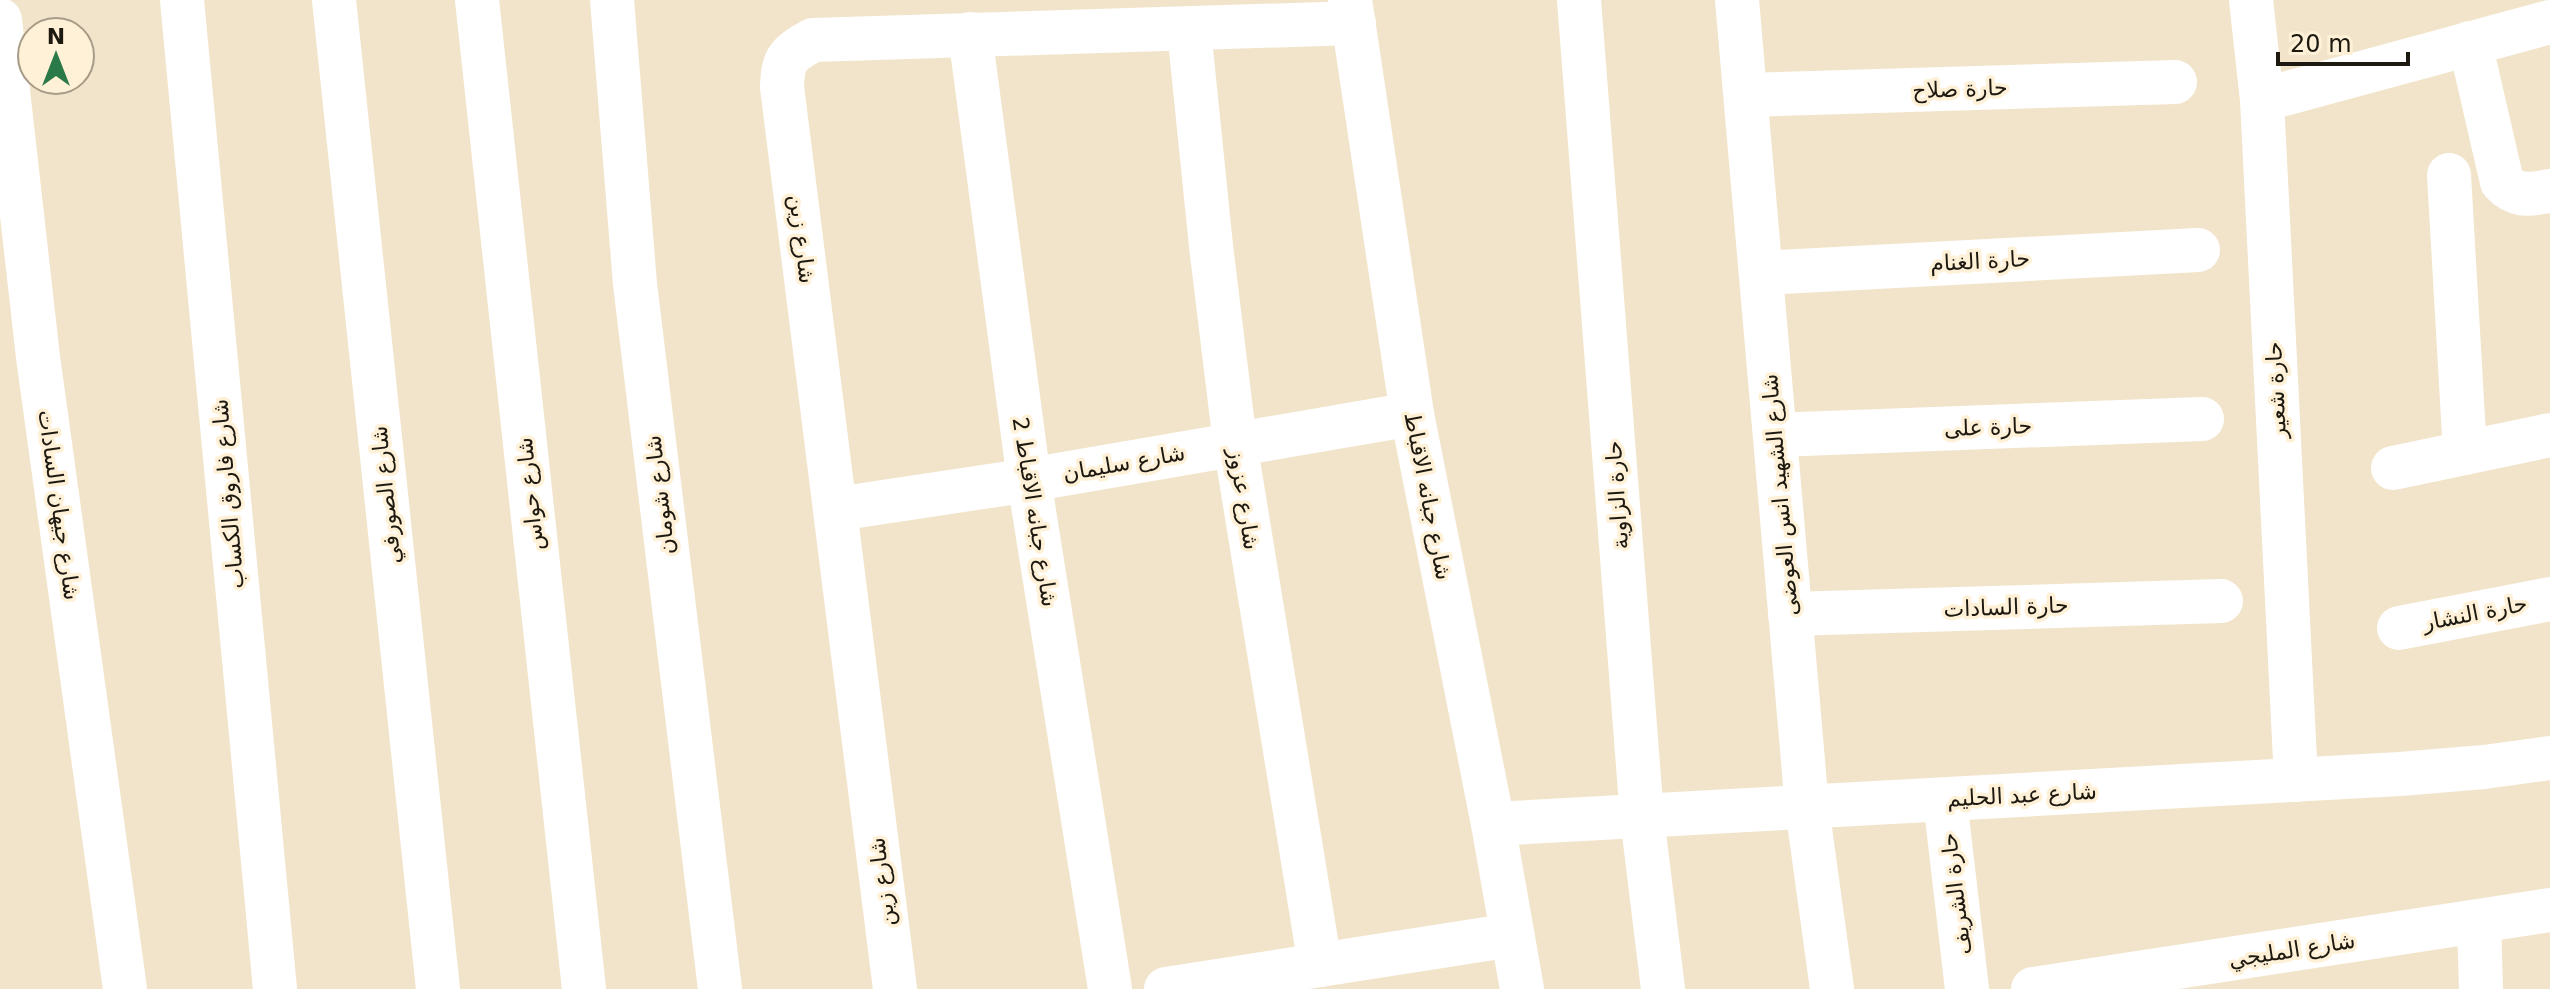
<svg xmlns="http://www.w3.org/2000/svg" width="2550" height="989" font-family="'DejaVu Sans',Cairo,sans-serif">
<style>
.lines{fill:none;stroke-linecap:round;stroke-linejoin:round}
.minor{stroke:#fff;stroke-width:44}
.labels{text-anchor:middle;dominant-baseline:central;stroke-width:7;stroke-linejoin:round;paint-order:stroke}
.street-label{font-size:22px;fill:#1e1910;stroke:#fff1d7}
</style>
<rect width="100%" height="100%" fill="#f2e4ca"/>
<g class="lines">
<g class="minor">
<path d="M182,0L275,989"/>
<path d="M334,0L438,989"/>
<path d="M477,0L584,989"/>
<path d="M612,0L635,284L720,989"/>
<path d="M1350,0L1412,414L1493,824L1522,989"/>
<path d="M1579,0L1642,817L1663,989"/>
<path d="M1737,0L1807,807L1832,989"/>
<path d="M2251,0L2262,100L2296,780"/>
<path d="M0,20L38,357L125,989"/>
<path d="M1189,30L1211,246L1235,443L1320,965"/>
<path d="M970,34L1029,480L1110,989"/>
<path d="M2470,43L2502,182C2517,198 2530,194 2550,191"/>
<path d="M1746,95L2175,82"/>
<path d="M2262,100L2550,22"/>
<path d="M2449,175L2465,453"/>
<path d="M1761,273L2198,250"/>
<path d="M1775,435L2202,419"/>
<path d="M2393,468L2550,435"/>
<path d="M837,509L1029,480L1412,414"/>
<path d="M1790,614L2221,601"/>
<path d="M2399,628L2550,599"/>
<path d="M1945,800L1967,989"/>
<path d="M1493,824L2400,774L2484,767L2550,758"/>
<path d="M2479,922L2481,989"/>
<path d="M895,989L782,87C783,58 788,54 813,40L1354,23"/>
<path d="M1166,989L1512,935"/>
<path d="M2033,989L2550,910"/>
</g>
</g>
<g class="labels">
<g class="street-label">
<text transform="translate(1960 89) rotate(-2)">حارة صلاح</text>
<text transform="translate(802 239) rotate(83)">شارع زين</text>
<text transform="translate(1980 261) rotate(-3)">حارة الغنام</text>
<text transform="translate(2276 390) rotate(-93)">حارة شعير</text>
<text transform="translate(1988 427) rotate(-2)">حارة على</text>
<text transform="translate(1124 463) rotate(-10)">شارع سليمان</text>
<text transform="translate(228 494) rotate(-95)">شارع فاروق الكساب</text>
<text transform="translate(530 494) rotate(-96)">شارع حواس</text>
<text transform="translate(386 495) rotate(-96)">شارع الصورفي</text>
<text transform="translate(660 495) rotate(-97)">شارع شومان</text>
<text transform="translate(1617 495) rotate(-94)">حارة الزاوية</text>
<text transform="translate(1780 495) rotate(-95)">شارع الشهيد انس العوضى</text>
<text transform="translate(1428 496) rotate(79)">شارع جبانه الاقباط</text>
<text transform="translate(1244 499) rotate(81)">شارع عزوز</text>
<text transform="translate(59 505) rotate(82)">شارع جيهان السادات</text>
<text transform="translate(1035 512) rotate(81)">شارع جبانه الاقباط 2</text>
<text transform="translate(2006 607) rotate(-2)">حارة السادات</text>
<text transform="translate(2475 613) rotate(-11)">حارة النشار</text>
<text transform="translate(2022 795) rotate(-3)">شارع عبد الحليم</text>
<text transform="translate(882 882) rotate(-97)">شارع زين</text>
<text transform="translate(1956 894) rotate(-97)">حارة الشريف</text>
<text transform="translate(2292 950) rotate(-9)">شارع المليجي</text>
</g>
</g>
<g transform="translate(56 56)"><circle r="38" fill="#fff1d7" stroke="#a59b87" stroke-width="2"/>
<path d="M0-6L14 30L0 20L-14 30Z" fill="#2a7949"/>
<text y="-12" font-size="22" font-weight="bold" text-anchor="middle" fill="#1e1910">N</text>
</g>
<path d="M2278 52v12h130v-12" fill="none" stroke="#1e1910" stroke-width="4"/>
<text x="2290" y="52" font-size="24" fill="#1e1910" stroke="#fff1d7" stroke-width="6" paint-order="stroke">20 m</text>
</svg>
